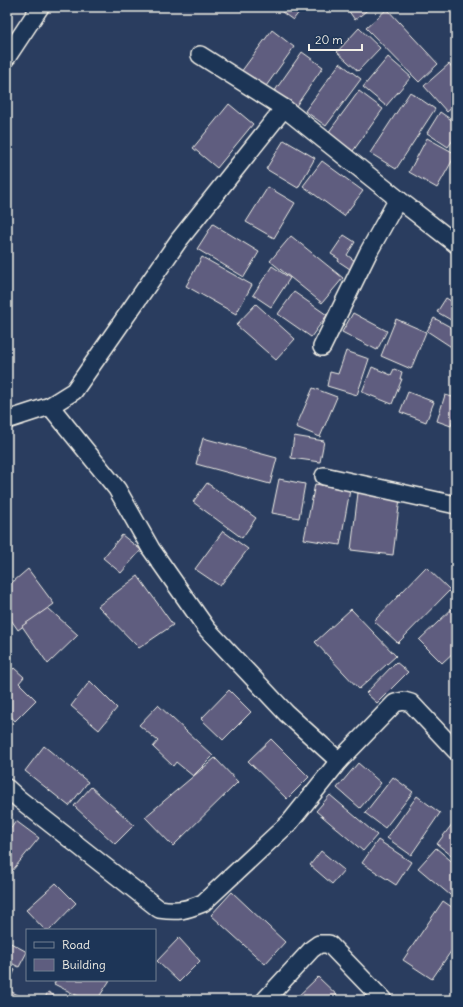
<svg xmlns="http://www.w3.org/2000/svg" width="463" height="1007" font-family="Delius,sans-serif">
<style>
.building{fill:#5e5d7f;stroke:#f4f1e8}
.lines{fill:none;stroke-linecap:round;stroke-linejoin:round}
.street-casing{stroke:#f4f1e8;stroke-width:20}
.street{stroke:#1d3557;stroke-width:17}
</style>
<rect width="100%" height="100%" fill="#2a3d5f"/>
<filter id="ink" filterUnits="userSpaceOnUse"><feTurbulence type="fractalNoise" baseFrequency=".025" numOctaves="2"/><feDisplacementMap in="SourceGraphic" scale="8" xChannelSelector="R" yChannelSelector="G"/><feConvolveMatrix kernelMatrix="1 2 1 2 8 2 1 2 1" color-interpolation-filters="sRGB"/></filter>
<g filter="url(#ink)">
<g class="building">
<path d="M275,7H303L293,20Z"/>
<path d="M346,7H371L355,20Z"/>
<path d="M387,9L438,64L419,82L366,28Z"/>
<path d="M359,28L380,48L358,71L337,52Z"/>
<path d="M272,30L294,47L264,89L241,72Z"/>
<path d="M302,52L323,67L296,106L274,92Z"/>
<path d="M388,57L411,77L386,106L363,87Z"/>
<path d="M340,63L361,79L326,126L305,111Z"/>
<path d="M449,64L456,72V104L447,112L424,86Z"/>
<path d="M359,91L383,109L353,151L328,133Z"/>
<path d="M410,92L435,109L396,169L370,153Z"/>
<path d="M229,104L253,124L217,168L193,148Z"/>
<path d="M440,112L456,123V136L448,147L427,133Z"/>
<path d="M427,138L456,154L437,188L409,172Z"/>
<path d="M284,140L315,158L298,188L266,169Z"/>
<path d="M322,161L363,191L344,216L303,186Z"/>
<path d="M268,187L295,203L274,238L246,222Z"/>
<path d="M213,224L259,252L244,277L197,249Z"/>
<path d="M344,235L355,242L347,255L355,261L350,269L338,261L339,259L331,254Z"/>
<path d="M291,236L343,278L322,303L270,261Z"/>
<path d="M202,257L252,285L236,314L186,286Z"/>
<path d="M272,266L290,278L271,307L253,295Z"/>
<path d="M456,272V296H452Z"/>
<path d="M294,292L327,315L311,337L278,314Z"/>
<path d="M446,298L456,304V323L437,312Z"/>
<path d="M256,304L295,339L276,360L236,325Z"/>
<path d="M353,313L387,331L377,350L342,332Z"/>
<path d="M434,318L456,330V350L427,331Z"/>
<path d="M396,319L426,332L411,369L381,356Z"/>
<path d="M346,351L369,359L357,395L327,386L330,372L338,374Z"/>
<path d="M372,367L391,375L394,369L402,372L400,379H402L392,404L362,392Z"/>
<path d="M313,388L337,397L320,437L296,427Z"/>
<path d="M408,392L434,402L426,422L400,412Z"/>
<path d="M445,395L456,398V411L451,426L437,421Z"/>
<path d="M294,436L324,441L320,462L291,458Z"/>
<path d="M203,438L277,458L270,484L196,464Z"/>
<path d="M279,479L305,484L299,518L272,513Z"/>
<path d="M207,483L256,518L242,538L193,502Z"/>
<path d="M315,484L350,490L340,545L304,539Z"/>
<path d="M358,493L400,498L393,555L351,550Z"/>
<path d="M223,531L248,549L220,586L195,569Z"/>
<path d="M122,535L141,550L121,573L103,558Z"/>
<path d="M454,562H456V590H450Z"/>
<path d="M426,567L450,590L398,643L374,621Z"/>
<path d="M28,569L54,604L18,630L7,614V587Z"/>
<path d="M138,576L173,625L139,648L98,606Z"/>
<path d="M456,605V650L442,663L419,640Z"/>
<path d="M48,608L78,635L48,664L22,626Z"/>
<path d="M351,609L396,656L359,689L315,642Z"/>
<path d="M396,662L408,672L377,703L366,693Z"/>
<path d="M14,668L24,677L19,683L36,700L15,721L7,712V675Z"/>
<path d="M90,681L117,708L99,730L71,706Z"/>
<path d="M229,690L251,712L223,740L201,719Z"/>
<path d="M158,705L213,756L193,776L176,762L173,766L153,747L158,741L139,725Z"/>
<path d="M271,739L309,777L287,799L248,761Z"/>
<path d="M44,746L88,782L69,806L25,771Z"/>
<path d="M215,758L238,782L173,846L145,817Z"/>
<path d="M358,763L381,783L360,808L337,788Z"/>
<path d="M393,777L413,792L385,828L365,813Z"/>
<path d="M91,787L134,825L115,844L74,806Z"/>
<path d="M330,795L377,835L363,851L316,811Z"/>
<path d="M417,796L440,813L411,855L387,838Z"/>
<path d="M7,811L12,814L7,822Z"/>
<path d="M456,819V859L437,844Z"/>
<path d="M16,821L39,838L7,877V834Z"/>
<path d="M378,840L411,862L396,885L362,863Z"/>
<path d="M436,848L456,865L453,870L456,872V900L418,868Z"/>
<path d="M321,851L344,870L332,884L310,865Z"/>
<path d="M56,883L76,903L50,930H45L26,910Z"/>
<path d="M232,892L285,942L265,964L211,915Z"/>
<path d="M443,901L456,910V944L432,979L403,960Z"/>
<path d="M179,938L200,961L179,982L157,961Z"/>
<path d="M7,941L27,952L19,967L7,961Z"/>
<path d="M7,966L15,970L7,987Z"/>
<path d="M318,977L341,999L294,1000Z"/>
<path d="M56,980H110L97,1000H86L54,984Z"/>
<path d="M10,991L28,1000H7Z"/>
<path d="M48,992L62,1000H44Z"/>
</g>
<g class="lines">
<g class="street-casing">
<g id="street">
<path d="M200,55L284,108L398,199L456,244"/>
<path d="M7,57L40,7"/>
<path d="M322,347L368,253L398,199"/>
<path d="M50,406L117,489L151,549L207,629L286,713L339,761"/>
<path d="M7,420L50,406L74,391L179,240L284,108"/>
<path d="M324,476L456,505"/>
<path d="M7,788L19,799L159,909C178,912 186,910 203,903L290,822L339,761L395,703L404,701L411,703L456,751"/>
<path d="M265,1000L312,949L319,944H329L383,1000"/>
</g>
</g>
<use href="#street" class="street"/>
</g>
</g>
<rect width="463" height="1007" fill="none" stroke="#1d3557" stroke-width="24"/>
<rect x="12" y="12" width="439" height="983" fill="none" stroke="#f4f1e8" stroke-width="1.5" filter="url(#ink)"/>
<rect x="26" y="929" width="130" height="52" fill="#1d3557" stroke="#738091"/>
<rect x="34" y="942" width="20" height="6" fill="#1d3557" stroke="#738091"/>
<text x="62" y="949" font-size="12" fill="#f4f1e8">Road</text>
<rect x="34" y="959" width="20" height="12" fill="#5e5d7f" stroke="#738091"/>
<text x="62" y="969" font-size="12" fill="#f4f1e8">Building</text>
<path d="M309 44v6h53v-6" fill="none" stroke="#f4f1e8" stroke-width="2"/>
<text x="315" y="44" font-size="12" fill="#f4f1e8" stroke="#1d3557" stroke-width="3" paint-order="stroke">20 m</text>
</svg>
